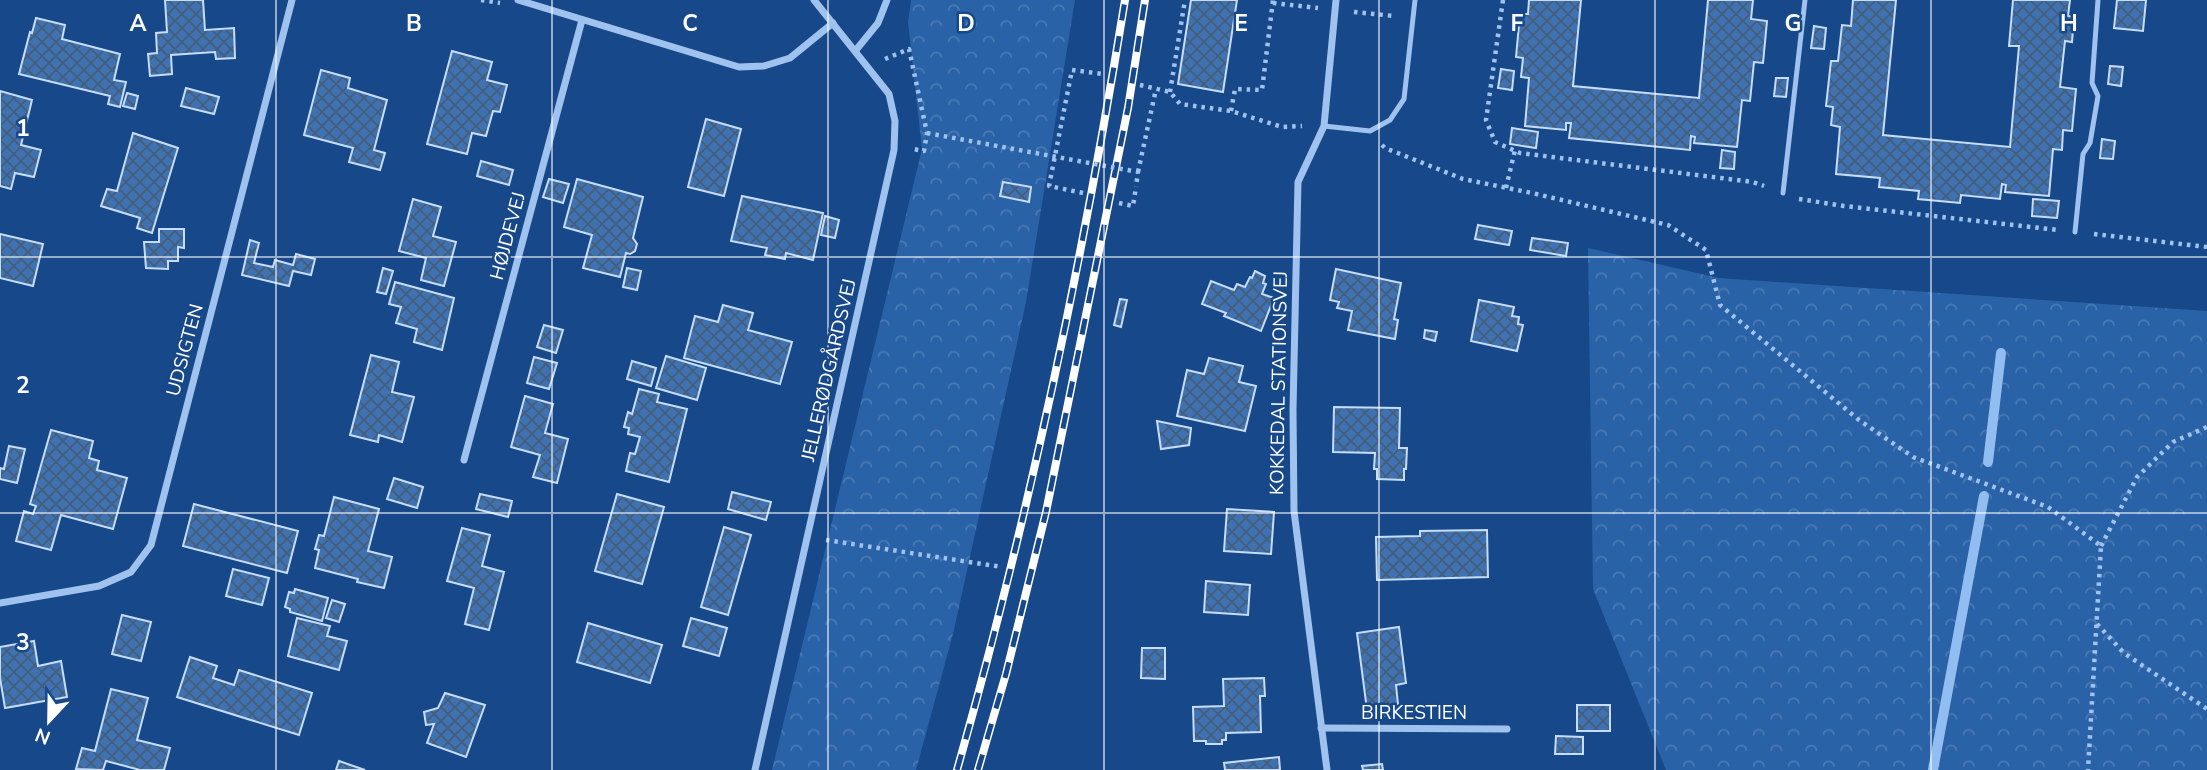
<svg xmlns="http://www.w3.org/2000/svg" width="2207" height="770" font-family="'Nunito Sans',sans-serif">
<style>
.forest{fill:url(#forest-crowns)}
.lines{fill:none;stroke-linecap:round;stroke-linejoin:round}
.stream{stroke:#91bdf1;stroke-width:10}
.building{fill:url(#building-cross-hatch);stroke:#c5ddfa;stroke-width:2}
.path{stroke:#9fc2ee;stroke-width:4.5;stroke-dasharray:3.5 5;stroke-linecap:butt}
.service{stroke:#9fc2ee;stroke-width:5}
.minor{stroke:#9fc2ee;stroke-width:7}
.rail-casing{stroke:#fff;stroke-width:8}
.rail{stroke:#174889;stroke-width:5;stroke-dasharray:16;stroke-linecap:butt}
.path-bridge{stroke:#9fc2ee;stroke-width:4.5;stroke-dasharray:3.5 5;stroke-linecap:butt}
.grid{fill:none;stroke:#fff;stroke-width:2;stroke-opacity:0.55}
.labels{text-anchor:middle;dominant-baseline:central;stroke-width:5;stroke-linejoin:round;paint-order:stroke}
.street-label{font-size:19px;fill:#fff;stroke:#174889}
.grid-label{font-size:23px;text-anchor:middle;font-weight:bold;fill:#fff;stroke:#174889;stroke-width:5;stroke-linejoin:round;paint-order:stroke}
</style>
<defs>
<pattern id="forest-crowns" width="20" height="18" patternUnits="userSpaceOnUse" patternTransform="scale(1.75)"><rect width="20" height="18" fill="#2a62a7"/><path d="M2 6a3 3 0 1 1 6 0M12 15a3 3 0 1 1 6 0" fill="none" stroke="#4a7ab4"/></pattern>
<pattern id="building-cross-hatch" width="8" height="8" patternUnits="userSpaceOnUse" patternTransform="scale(1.75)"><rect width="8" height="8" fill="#3f72b2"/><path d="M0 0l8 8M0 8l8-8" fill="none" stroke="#465d7a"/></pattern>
</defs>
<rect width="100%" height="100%" fill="#174889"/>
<g class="forest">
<path d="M911,0H1075L1026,302L953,634L916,770H772L922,149L908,22Z"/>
<path d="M1588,248L1719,278L2207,311V770H1666L1593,589Z"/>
</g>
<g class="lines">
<g class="stream">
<path d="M1988,462L2001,353"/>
<path d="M1933,770L1984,496"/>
</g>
</g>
<g class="building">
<path d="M165,0H203L205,30L234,28L235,58L216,59L215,52L171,55L172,74L150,76L148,54L157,53L156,33L167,32Z"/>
<path d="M1191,0H1237L1223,92L1178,84Z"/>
<path d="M1529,0H1581L1573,86L1699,98L1708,0H1753L1751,19L1767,21L1763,63L1754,62L1750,101L1742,100L1737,147L1694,143L1695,137L1691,136L1690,150L1569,138L1571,123H1566V130L1525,126L1529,78L1521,77L1523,58L1516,57L1520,14H1528Z"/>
<path d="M1853,0H1896L1883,135L2010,147L2019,46H2009L2013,0H2070L2068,16L2074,17L2072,42L2065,41L2060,87L2076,89L2072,131L2063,130L2062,150L2053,149L2049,196L2005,192L2006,185L2002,184L2000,199L1961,195L1960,203L1918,199L1919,191L1879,187L1880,178L1836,174L1840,127L1831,125L1833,107L1826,106L1831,61H1838L1842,25L1851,26Z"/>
<path d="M2117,0H2146L2143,31L2114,28Z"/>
<path d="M36,18L65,25L62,39L120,54L114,80L126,82L120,107L108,104L110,96L19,74L30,32L32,33Z"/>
<path d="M1814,26L1826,28L1824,49L1811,48Z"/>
<path d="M452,51L492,62L487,80L507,85L500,112L493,111L486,136L472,133L467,154L427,144Z"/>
<path d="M2110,66L2123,67L2121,86L2108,84Z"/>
<path d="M1501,69L1514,71L1512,90L1498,88Z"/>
<path d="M321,70L350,78L348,88L387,100L374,150L385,153L380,170L349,162L353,148L304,135Z"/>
<path d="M1776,78H1788L1786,97L1774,96Z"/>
<path d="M186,88L219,97L214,114L181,106Z"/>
<path d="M0,91L32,100L21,145L41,150L34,177L15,173L11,189L0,186Z"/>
<path d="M127,93L138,96L135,109L123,106Z"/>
<path d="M706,119L741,129L724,196L688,187Z"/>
<path d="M1512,128L1538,132L1536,148L1510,144Z"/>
<path d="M133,133L178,148L152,233L137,228L140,218L101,206L107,189L117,191Z"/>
<path d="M2102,139L2115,141L2113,159L2100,158Z"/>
<path d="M1722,150L1735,152L1734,169L1720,168Z"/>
<path d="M481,161L513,170L509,185L477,176Z"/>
<path d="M549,179L569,184L563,203L543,197Z"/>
<path d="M577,179L643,197L633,238L637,244L635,251L630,254L626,253L620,277L583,268L592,235L564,227Z"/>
<path d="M1003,182L1031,187L1029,202L1000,196Z"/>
<path d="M742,196L823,213L813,260L786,253L785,259L765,255L767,248L731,241Z"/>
<path d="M413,199L441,207L433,236L456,242L444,286L421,280L426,258L399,251Z"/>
<path d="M2033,199L2059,201L2057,218L2032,216Z"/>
<path d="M825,216L839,220L835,238L821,235Z"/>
<path d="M1478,225L1512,231L1509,245L1475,239Z"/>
<path d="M159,229H184V248L178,247V261H168V269L146,268L144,242H159Z"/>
<path d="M0,234L43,244L33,286L0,278Z"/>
<path d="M1532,238L1568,243L1566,256L1530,250Z"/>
<path d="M250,240L259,243L254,263L273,267L275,260L293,265L296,254L315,259L311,275L293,271L289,286L242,275Z"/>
<path d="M383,268L393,271L386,294L377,292Z"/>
<path d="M627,268L641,271L637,290L623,287Z"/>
<path d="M1336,269L1401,283L1394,319L1398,320L1395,339L1348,330L1352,311L1337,308L1339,302L1330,300Z"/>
<path d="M1255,271L1265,276L1263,283L1266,284L1262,294L1274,298L1261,331L1224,316L1226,313L1202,304L1211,281L1234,290L1237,284L1245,287L1250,277L1252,278Z"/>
<path d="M395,282L454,298L442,350L414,342L417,329L396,323L401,307L389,304Z"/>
<path d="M1120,299L1127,300L1121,327L1114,325Z"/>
<path d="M1479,300L1514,307L1512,316L1519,317L1518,324L1523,325L1517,351L1471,341Z"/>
<path d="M723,305L753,313L748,330L792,342L780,384L684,358L695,316L718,322Z"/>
<path d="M544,325L563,330L556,353L537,347Z"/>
<path d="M1425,330L1437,332L1435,341L1424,338Z"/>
<path d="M371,355L399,362L392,392L414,397L402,442L379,435L378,442L350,435Z"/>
<path d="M666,356L706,368L697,400L656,388Z"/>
<path d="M534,357L557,363L549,389L527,383Z"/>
<path d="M1209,358L1243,366L1239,382L1256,386L1245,431L1177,416L1187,370L1204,374Z"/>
<path d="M632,361L656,368L651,386L627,379Z"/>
<path d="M639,389L659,394L657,402L687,409L669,482L626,471L630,453L635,454L640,437L628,434L629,428L624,427L628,412L632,414Z"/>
<path d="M525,396L553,404L545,433L568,439L557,483L533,477L540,455L511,447Z"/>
<path d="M1334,407L1400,408L1399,448H1407L1406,469H1404V480L1377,479V469H1374L1375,453L1333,452Z"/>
<path d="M1157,421L1191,428L1189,445L1161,449Z"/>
<path d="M51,430L93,441L89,458L99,461L97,470L127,478L113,529L61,515L51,550L16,541L24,511L33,514L36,506L30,504Z"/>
<path d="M9,446L25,449L17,483L0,479V468L4,469Z"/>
<path d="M394,478L423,487L417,508L387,499Z"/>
<path d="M732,492L771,502L766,520L728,509Z"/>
<path d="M480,494L512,501L508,517L476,509Z"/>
<path d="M617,494L664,507L642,584L595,571Z"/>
<path d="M334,497L379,509L368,551L392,557L384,588L357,582L358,579L315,568L319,550L315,549L319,535L324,536Z"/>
<path d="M194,504L298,531L287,573L183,546Z"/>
<path d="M1227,509L1274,512L1271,554L1224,551Z"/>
<path d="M724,527L751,535L728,615L701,607Z"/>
<path d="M462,528L490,535L482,566L504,572L489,630L465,624L474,588L447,581Z"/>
<path d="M1487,530L1488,577L1377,580L1376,537L1420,536V531Z"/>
<path d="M233,569L269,578L262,605L226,596Z"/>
<path d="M1206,581L1250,585L1248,615L1204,612Z"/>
<path d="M295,589L328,598L322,621L290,612V609L285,607L289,592L294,593Z"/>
<path d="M332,600L345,604L339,622L326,618Z"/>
<path d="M122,615L151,622L141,661L112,654Z"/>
<path d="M297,618L330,626L327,636L347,641L339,670L288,656Z"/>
<path d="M691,618L727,628L719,656L683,646Z"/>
<path d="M588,623L662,645L650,683L577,662Z"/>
<path d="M1399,627L1406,683L1396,685L1399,714L1368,718L1357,633Z"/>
<path d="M34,641L38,666L61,661L67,697L5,708L0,678V647Z"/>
<path d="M1142,648H1165V679L1141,678Z"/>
<path d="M190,657L217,666L213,678L234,685L239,670L312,693L299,735L177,697Z"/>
<path d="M1264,678L1265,696H1260L1261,732L1226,733V740H1222V744H1206V741H1194L1193,707L1224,706L1223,679Z"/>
<path d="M111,689L148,698L137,740L170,748L164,770H140L106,761L103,770L76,769L82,748L95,751Z"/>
<path d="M445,693L485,705L466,757L427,743L434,724L426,725L424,712L438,708Z"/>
<rect x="1577" y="705" width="33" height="26"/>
<path d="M1556,736L1583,737V754H1555Z"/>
<path d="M1279,757L1280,770H1225L1224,763Z"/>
<path d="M339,761L365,770H336Z"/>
<path d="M1382,764L1383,770H1363L1362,766Z"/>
</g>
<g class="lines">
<g class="path">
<path d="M481,0L500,3"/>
<path d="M1503,0L1486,120L1495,142L1520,153L1753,182L1764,186"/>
<path d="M1273,3L1318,8"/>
<path d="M1354,12L1394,16"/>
<path d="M885,59L909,49L927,133L924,151L913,149"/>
<path d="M1140,85L1170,92L1180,104L1231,111L1282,127L1302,126"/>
<path d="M1170,92L1185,0"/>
<path d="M1231,111L1235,89L1262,90L1273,0"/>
<path d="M1382,145L1385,148L1463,179L1532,193L1668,225L1706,250L1720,305L1859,420L1913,457L2048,507L2101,546L2088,770"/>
<path d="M1138,172L1156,89"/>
<path d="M1506,188L1515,150"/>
<path d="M1083,193L1049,186L1072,70L1103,74"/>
<path d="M1799,199L1844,206L2058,230"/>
<path d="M1119,203L1133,206L1136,187"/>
<path d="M2094,234L2207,247"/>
<path d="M826,540L1002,567"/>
<path d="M2101,546L2137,477L2173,442L2207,427"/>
<path d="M2097,624L2124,653L2207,709"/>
</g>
<g class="service">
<path d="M1324,126L1370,131L1390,120L1404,99L1415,0"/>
<path d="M1783,193L1805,0"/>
<path d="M2075,232L2083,154L2090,143L2098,96L2092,83L2098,0"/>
</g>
<g class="minor">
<path d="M518,0L739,67L764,66L790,58L833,23"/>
<path d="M856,50L878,23L887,0"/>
<path d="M464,460L582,20"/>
<path d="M0,603L99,586L131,572L151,545L292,0"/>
<path d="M1321,728L1507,729"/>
<path d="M755,770L894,150L895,121L889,94L814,0"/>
<path d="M1327,770L1294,511L1293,410L1298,182L1324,126L1336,0"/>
</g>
<g class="rail-casing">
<g id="rail">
<path d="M957,770C1029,518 1083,259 1125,0"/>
<path d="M978,770L1006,674L1046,512L1128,108L1145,0"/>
</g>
</g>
<use href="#rail" class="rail"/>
<path class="path-bridge" d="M927,133L1138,172L1136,187"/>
</g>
<path class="grid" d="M276,0V770M552,0V770M828,0V770M1104,0V770M1379,0V770M1655,0V770M1931,0V770M0,257H2207M0,513H2207"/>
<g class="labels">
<g class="street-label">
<text transform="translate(508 236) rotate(-75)">HØJDEVEJ</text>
<text transform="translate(185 350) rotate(-75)">UDSIGTEN</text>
<text transform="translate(829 370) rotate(-77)">JELLERØDGÅRDSVEJ</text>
<text transform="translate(1279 383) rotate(-89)">KOKKEDAL STATIONSVEJ</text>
<text x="1414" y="713">BIRKESTIEN</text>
</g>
</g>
<g class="grid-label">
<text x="138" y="31">A</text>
<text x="414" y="31">B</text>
<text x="690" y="31">C</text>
<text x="966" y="31">D</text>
<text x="1241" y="31">E</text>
<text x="1517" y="31">F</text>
<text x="1793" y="31">G</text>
<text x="2069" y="31">H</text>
<text x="23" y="136">1</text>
<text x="23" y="393">2</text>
<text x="23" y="650">3</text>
</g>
<g transform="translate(49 721) rotate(202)" stroke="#174889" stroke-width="5" paint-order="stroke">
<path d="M0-5L12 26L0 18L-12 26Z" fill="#ffffff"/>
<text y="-10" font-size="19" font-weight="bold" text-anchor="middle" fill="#ffffff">N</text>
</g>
</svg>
